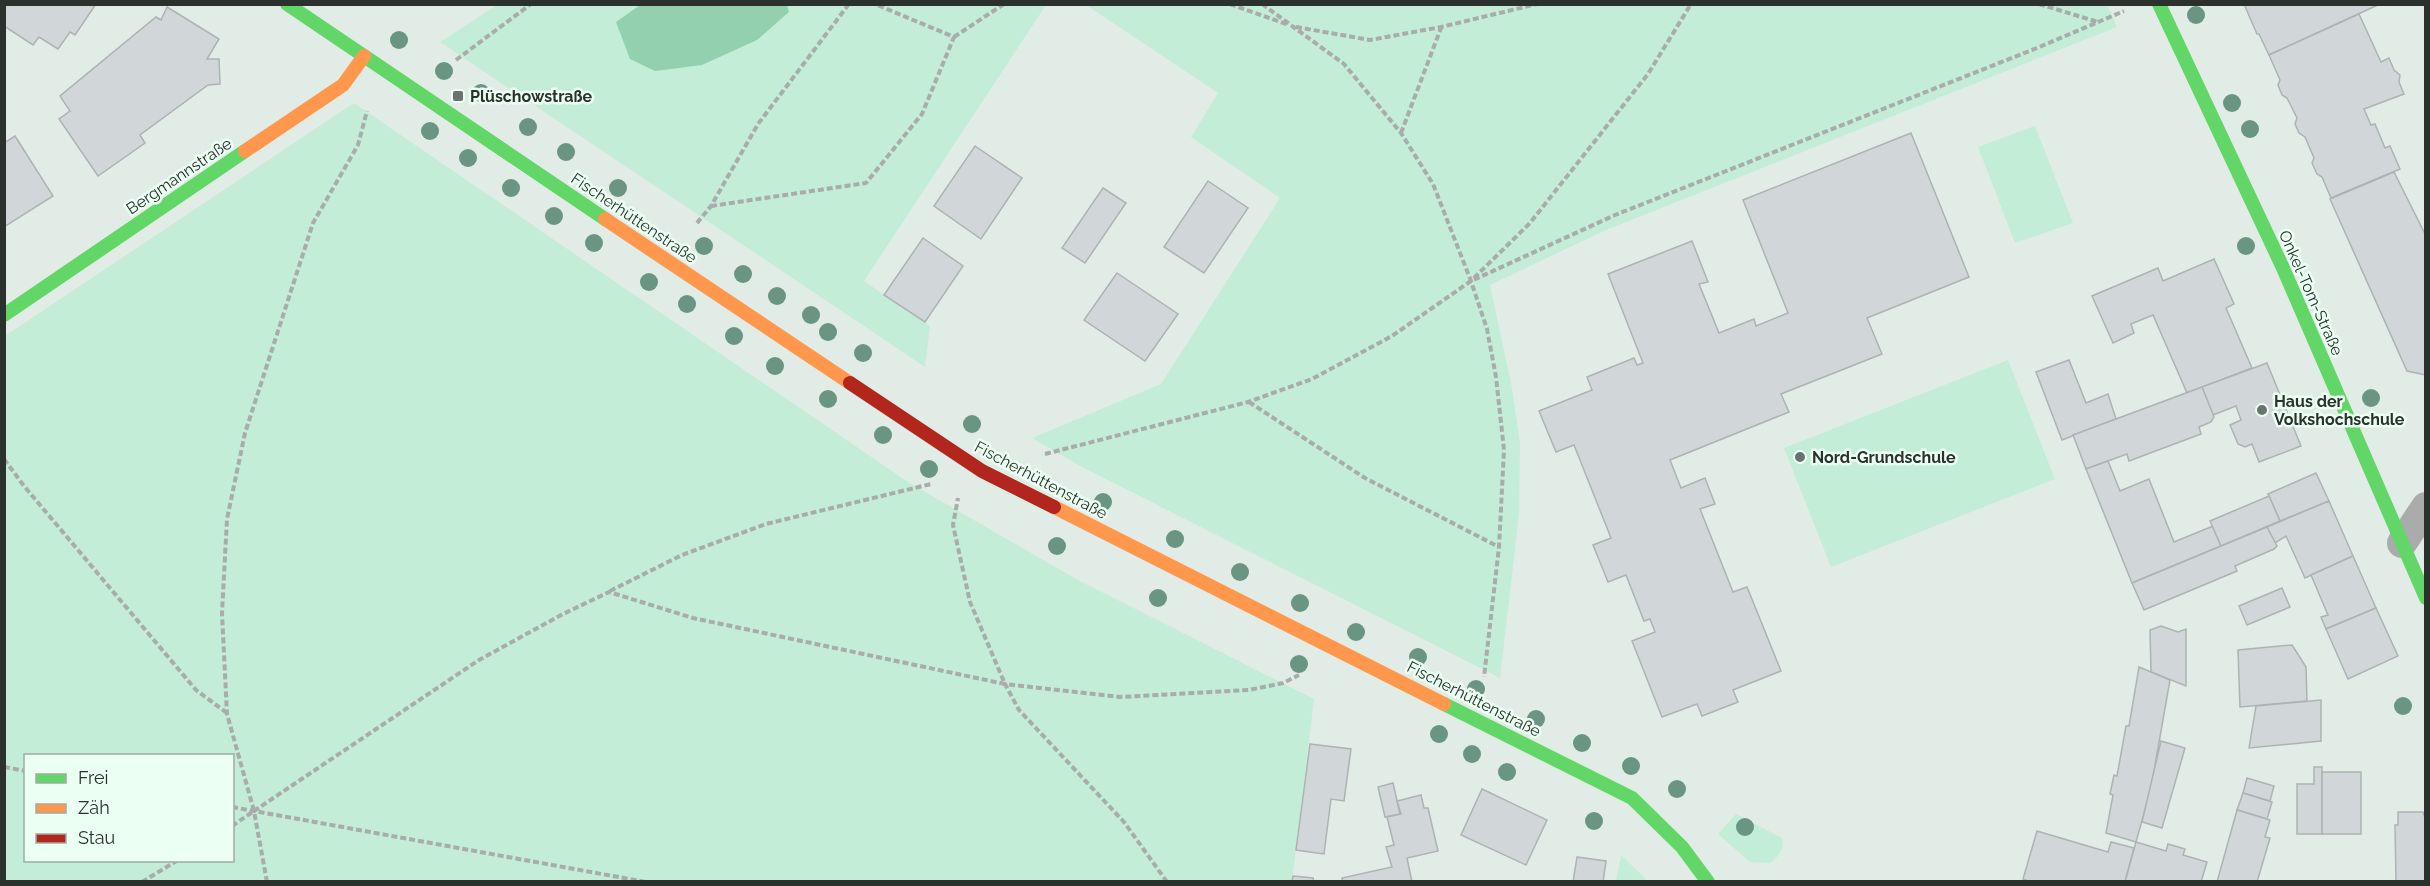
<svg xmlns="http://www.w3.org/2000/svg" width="2430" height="886" font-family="Raleway,sans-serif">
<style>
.green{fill:#c3edd6;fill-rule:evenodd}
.water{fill:#93d0b0}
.building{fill:#d1d6d8;stroke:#adb2b3;stroke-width:1.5}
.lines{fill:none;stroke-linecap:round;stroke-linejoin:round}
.path{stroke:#a8acaa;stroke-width:4;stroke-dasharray:6 3;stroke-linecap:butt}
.street{stroke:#a9acab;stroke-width:30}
.fast{stroke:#63d668;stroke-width:14}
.slow{stroke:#ff974d;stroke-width:14}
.jam{stroke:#b3261e;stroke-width:14}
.tree{fill:#6a9583}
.poi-dot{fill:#6b736f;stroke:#ebfff3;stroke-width:2}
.labels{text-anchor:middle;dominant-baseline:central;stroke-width:5;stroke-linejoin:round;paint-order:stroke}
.poi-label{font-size:16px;font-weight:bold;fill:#2b322e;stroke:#ebfff3;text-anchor:start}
.street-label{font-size:16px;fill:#2b322e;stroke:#ebfff3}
</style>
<rect width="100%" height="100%" fill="#e2ece7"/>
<g class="green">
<path d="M2107,4L2117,27L1606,230L1490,285L1512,388L1520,444L1519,514L1500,678L1082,467L1032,438L1161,384L1280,198L1191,137L1218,93L1086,5Z"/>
<path d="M497,5H1046L864,281L930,326L925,367L440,42Z"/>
<path d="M354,103L908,482L1078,580L1314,699L1292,881L5,882V336ZM26,756H232V860H26Z"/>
<path d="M2035,126L2073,223L2015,243L1978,147Z"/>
<path d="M2008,360L2055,479L1831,567L1784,448Z"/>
<path d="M1736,814L1782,838C1785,849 1778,857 1770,863L1750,862L1718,834Z"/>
<path d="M1621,855L1645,878L1647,881H1616Z"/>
</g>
<path class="water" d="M787,5L789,12L757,40L702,65L655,71L630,59L616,22L640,5Z"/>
<g class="building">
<path d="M7,4H96L75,35L70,32L58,49L39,37L33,45L4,26V9Z"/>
<path d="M2244,4H2380L2269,55L2259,34H2257Z"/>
<path d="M167,7L219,39L207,59H219L220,84L208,85L140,135L145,143L98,176L59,119L70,111L60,96L156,17L161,20Z"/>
<path d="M2359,14L2381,62L2389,58L2394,70L2400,75L2399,82L2404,94L2364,109L2371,125L2375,124L2385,148L2390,146L2400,169L2331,198L2322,177L2317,174L2312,163L2314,158L2305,137L2299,133L2295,124L2297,118L2287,98L2282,95L2278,85L2280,80L2269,55Z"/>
<path d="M1911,133L1969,277L1867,318L1882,354L1781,394L1789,412L1670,460L1681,488L1705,478L1715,504L1700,509L1733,592L1747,587L1781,671L1733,690L1738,702L1702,716L1697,704L1662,717L1632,641L1655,632L1650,619L1644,621L1626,575L1608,582L1593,545L1611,538L1574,445L1556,452L1539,411L1592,390L1587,377L1634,358L1637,365L1643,363L1608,274L1692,241L1708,282L1699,284L1719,333L1754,319L1756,326L1788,313L1743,200Z"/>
<path d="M15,136L53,196L4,227V143Z"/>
<path d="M975,146L1022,178L981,239L934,206Z"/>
<path d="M2394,172L2426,236V375L2407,371L2330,199Z"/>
<path d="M1208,181L1248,208L1204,273L1164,247Z"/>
<path d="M1103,188L1126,203L1085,263L1062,248Z"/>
<path d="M923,238L963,266L925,322L884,295Z"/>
<path d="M2214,259L2234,304L2226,308L2252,368L2187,393L2153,315L2131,324L2134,333L2113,343L2092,296L2158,268L2163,281Z"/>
<path d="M1117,273L1178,314L1145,361L1084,320Z"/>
<path d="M2069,360L2086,403L2108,394L2116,419L2062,440L2036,372Z"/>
<path d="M2267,363L2301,446L2259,462L2252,444L2245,447L2238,444L2230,425L2241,420L2236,406L2213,415L2202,387Z"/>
<path d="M2202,387L2214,417L2211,422L2199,427L2201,434L2129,461L2127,454L2086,469L2073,435Z"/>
<path d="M2108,461L2120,491L2149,479L2174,542L2213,526L2221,546L2132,583L2086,469Z"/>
<path d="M2316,473L2329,501L2280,521L2268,494Z"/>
<path d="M2269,496L2280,521L2221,546L2210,521Z"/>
<path d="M2329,501L2353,556L2305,578L2286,536L2275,543L2267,527Z"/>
<path d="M2267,527L2277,546L2274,549L2235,566L2237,571L2144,610L2132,583Z"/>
<path d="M2353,556L2376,608L2326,629L2321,617L2328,615L2311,575Z"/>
<path d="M2282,588L2290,607L2247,625L2239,606Z"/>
<path d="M2376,608L2398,656L2348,679L2326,629Z"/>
<path d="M2161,626L2178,632L2186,629V686L2151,672L2150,630Z"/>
<path d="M2292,645L2306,667L2307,701L2240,707L2238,650Z"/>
<path d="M2139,667L2170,680L2151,788L2136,842L2106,833L2113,795L2110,794L2114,775L2117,776L2126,726H2129Z"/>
<path d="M2321,700V741L2249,748L2256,706Z"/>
<path d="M2161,741L2185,748L2162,828L2142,822Z"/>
<path d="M1310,744L1351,749L1344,801L1331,799L1324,854L1296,850Z"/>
<path d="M2314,767H2322V834H2297V784H2314Z"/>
<rect x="2322" y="772" width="39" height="62"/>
<path d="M2247,778L2274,786L2270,801L2243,793Z"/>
<path d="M1393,783L1400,814L1385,817L1378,787Z"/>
<path d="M1482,789L1547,820L1526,865L1461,835Z"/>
<path d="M2243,793L2272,802L2267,819L2237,810Z"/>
<path d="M1421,795L1424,808H1428L1438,851L1407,858L1412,882H1343L1342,878L1392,867L1386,847L1394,845L1387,817L1401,814L1397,801Z"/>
<path d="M2237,810L2270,820L2265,837L2270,838L2257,882H2217Z"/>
<path d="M2398,812H2423L2426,821V882H2396L2395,825H2398Z"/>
<path d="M2037,831L2108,852L2111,842L2134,848L2125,882H2030L2023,879Z"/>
<path d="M2136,842L2166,851L2168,844L2185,849L2183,855L2207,862L2201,882H2125Z"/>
<path d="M1577,857L1606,861L1603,882H1573Z"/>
<path d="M1293,876L1313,878L1314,882H1292Z"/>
</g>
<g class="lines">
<g class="path">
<path d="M1230,4L1289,25"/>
<path d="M1262,4L1344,64L1401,133L1433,184L1471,281L1487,329L1496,377L1504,450L1499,547L1484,677"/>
<path d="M2039,4L2098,22"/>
<path d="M1296,27L1370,40L1441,27L1537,4"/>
<path d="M954,37L1004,4"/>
<path d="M456,60L531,4"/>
<path d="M1401,133L1441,28"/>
<path d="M711,206L866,183L922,114L954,37L875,4"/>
<path d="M697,223L711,206L758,124L849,4"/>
<path d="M1474,278L1530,223L1648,74L1691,4"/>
<path d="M1249,402L1365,478L1499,547"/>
<path d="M1045,454L1248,402L1312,379L1392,336L1471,281L1615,215L2037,48L2124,11"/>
<path d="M4,459L24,486L196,690L227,713"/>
<path d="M610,591L682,555L766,524L931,484"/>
<path d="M4,767L26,771"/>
<path d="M232,807L646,882"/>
<path d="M232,826L254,811L227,714L222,613L227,519L245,433L313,223L358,145L367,111"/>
<path d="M142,882L178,860"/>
<path d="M267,882L254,811L479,660L563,614L609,592L693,618L1005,684L970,602L953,525L958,498"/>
<path d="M1167,882L1124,822L1019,710L1005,684L1120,697L1249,690L1283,683L1299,675"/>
</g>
<path class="street" d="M2402,543L2426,507"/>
<g class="fast">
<path d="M287,4L605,219"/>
<path d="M2159,4L2283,268L2426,598"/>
<path d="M4,315L245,151"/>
<path d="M1444,704L1632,798L1682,847L1708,882"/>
</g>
<g class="slow">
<path d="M245,151L343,85L364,56"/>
<path d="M605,219L850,383"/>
<path d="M1054,507L1444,704"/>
</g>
<path class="jam" d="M850,383L982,471L1054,507"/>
</g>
<g class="tree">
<circle cx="2196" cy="15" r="9"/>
<circle cx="399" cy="40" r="9"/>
<circle cx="444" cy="71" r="9"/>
<circle cx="481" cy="93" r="9"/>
<circle cx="2232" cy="103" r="9"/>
<circle cx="528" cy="127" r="9"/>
<circle cx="2250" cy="129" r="9"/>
<circle cx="430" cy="131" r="9"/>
<circle cx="566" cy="152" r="9"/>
<circle cx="468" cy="158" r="9"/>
<circle cx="511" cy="188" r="9"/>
<circle cx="618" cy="188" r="9"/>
<circle cx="554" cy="216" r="9"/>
<circle cx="594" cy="243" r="9"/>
<circle cx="704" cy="246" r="9"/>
<circle cx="2246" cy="246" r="9"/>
<circle cx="743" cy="274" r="9"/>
<circle cx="649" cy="282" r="9"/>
<circle cx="777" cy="296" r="9"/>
<circle cx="687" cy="304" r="9"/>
<circle cx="811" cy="315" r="9"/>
<circle cx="828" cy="332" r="9"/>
<circle cx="734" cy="336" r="9"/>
<circle cx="863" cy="353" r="9"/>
<circle cx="775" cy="366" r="9"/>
<circle cx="2371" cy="398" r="9"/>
<circle cx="828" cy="399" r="9"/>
<circle cx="972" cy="424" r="9"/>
<circle cx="883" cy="435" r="9"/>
<circle cx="929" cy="469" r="9"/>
<circle cx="1103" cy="502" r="9"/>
<circle cx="1175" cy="539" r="9"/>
<circle cx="1057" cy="546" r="9"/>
<circle cx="1240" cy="572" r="9"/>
<circle cx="1158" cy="598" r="9"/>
<circle cx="1300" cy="603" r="9"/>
<circle cx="1356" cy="632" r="9"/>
<circle cx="1418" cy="657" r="9"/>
<circle cx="1299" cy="664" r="9"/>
<circle cx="1476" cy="689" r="9"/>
<circle cx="2403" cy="706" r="9"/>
<circle cx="1536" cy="719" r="9"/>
<circle cx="1439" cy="734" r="9"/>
<circle cx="1582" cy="743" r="9"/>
<circle cx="1472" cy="754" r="9"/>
<circle cx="1631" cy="766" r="9"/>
<circle cx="1507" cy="772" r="9"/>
<circle cx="1677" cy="789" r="9"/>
<circle cx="1594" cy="821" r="9"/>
<circle cx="1745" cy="827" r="9"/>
</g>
<g class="poi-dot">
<rect x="452" y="90" width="12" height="12" rx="3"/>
<circle cx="2262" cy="410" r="6"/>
<circle cx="1800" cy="457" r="6"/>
</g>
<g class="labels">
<g class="poi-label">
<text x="470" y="96">Plüschowstraße</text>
<text x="2274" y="401">Haus der<tspan x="2274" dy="18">Volkshochschule</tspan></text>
<text x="1812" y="457">Nord-Grundschule</text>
</g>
<g class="street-label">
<text transform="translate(179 176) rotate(-34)">Bergmannstraße</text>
<text transform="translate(634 218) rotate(34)">Fischerhüttenstraße</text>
<text transform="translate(2311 293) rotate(66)">Onkel-Tom-Straße</text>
<text transform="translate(1041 480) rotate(28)">Fischerhüttenstraße</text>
<text transform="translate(1474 699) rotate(27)">Fischerhüttenstraße</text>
</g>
</g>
<rect width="2430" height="886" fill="none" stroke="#2b322e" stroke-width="12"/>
<rect x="24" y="754" width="210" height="108" fill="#ebfff3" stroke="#9eada4" stroke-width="1.5"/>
<rect x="36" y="774" width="30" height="9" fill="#63d668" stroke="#9eada4" stroke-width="1.5"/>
<text x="78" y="784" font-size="18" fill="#2b322e">Frei</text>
<rect x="36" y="804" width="30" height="9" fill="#ff974d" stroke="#9eada4" stroke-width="1.5"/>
<text x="78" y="814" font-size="18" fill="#2b322e">Zäh</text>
<rect x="36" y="834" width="30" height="9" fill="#b3261e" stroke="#9eada4" stroke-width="1.5"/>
<text x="78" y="844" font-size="18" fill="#2b322e">Stau</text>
</svg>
